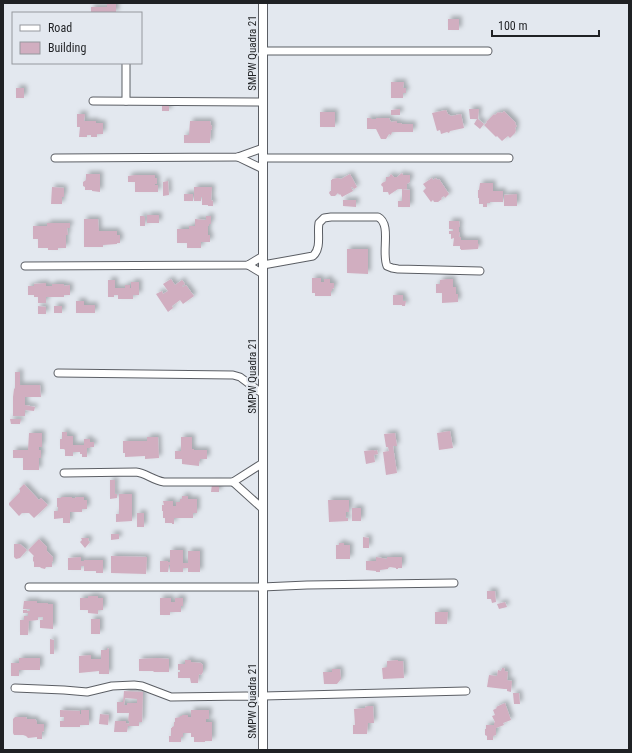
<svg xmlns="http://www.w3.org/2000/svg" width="632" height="753" font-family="'Roboto Condensed',sans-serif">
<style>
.building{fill:#d1aec0;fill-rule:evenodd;filter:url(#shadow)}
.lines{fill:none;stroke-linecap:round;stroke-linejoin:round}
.minor-casing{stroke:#5b5e64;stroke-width:9}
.tertiary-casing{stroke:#5b5e64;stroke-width:10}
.minor{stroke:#fff;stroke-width:7}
.tertiary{stroke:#fff;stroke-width:8}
.labels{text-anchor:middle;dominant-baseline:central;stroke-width:4;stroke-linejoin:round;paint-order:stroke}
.street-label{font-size:11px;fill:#1f2124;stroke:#e3e8ef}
</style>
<defs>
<filter id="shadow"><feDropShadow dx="3" dy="-3" stdDeviation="2" flood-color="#0004"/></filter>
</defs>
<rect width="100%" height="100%" fill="#e3e8ef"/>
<g class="building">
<path d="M107,3H116V13H91V7H107Z"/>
<rect x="448" y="19" width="11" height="11"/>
<path d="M391,82H404L403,88H406V93H403V98H391Z"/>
<rect x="16" y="88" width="8" height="10"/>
<path d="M162,104L169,105V111H162Z"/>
<path d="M400,109V115H391V110Z"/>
<path d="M469,109H479L478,119L484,124L480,129L474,124L477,119H470Z"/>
<path d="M446,110L448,114L451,116L461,114L464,128L450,131L449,133L447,132L441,134L440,130L437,131L432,113Z"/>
<path d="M504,111L516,123L515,124L517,126L515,128L516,130L515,133L510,138L508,136L502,141L497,136L496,137L484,125L487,122H486L494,114L495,115L498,112L499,113L500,112L502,113Z"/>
<rect x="320" y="112" width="15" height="15"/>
<path d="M77,114H85L84,121H96V123H103V134H97V137H91V135H87V137H79L80,127H77Z"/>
<path d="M367,118H371V119H376V118H389L391,122L397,121V123H401L402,124H413V132H392L391,135L389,134L386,139H381L376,129H367Z"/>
<path d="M190,121H210L211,125L212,126V129L211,130L210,143H184V135H189Z"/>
<path d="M402,173L403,175H410V182L407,184V189H398L389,195L388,192H383V187L381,185L382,183L386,181V177H389L391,174L394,177H397Z"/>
<path d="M86,174H100V192L92,191V190H85V187L83,186V182L86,180Z"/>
<path d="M350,174L357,187L354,189L352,187H351L353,191L342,197L340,194L339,195L338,193L335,196H331L329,193L330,191H331V180H332V179L338,178L341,179Z"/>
<path d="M135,175H155V178H157V184H155V185H158V192H135V182H128V176Z"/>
<path d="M432,178L433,180L436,178L437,180L439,179L449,194L445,198L444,196L441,198L442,199L438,202H434L433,200L431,202L423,191L426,188L423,184Z"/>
<path d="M168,181L169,195L163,196V182Z"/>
<path d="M480,183H493V191H503V202H490V203H487V207H483V204H479V198H478V190H479Z"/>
<path d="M52,187L64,188V197H62V204H51Z"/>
<path d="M194,187H212L211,200L213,201V206H208V205H202V197H201V201H194Z"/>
<path d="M402,189L410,190V207H398V201H402Z"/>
<rect x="184" y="194" width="9" height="7"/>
<path d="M517,194V206H504V195Z"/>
<path d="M343,200H356V207L343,206Z"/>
<rect x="147" y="215" width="12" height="8"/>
<path d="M140,216H144V217H145V226H140Z"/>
<path d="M206,216H211V224H209V226H208V235H210V242H201V248H187V243H177V229H189V226H195V219L206,220Z"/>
<path d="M84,219H98L99,231H117V235H120V243H117V244L103,245V247H84Z"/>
<path d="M449,221H459L460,227H459V232H460L459,237H461V240H478V244H479L478,249L461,250V249H460V246H453L454,238L451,239V234H449V231H453V229H449Z"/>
<path d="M47,223H70V228H67L68,235H66V248H58V250H48V248H38V239H33V226H47Z"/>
<path d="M347,249H368V274L347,273Z"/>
<path d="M312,278H321V282H324V279H330V283H334V288L332,289V291H331V296H315V293H312Z"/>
<path d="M171,279L175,285L182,280L185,284L182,286L183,287L186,285L194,296L183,304L180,300L172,306L173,308L168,312L156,294L162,291L163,294L168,291L163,284Z"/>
<path d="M447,279H453V287H456V294H458V302L442,303V293H436V284H440V280Z"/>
<path d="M108,280H115V288H125V285H130V288H131V282H139V295H133V299H118V295H114V297H108Z"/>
<path d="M46,283V286H52V284H64V286L70,285V295H64V297H46V303H38V297H34V295H28V286H34V284Z"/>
<path d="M393,295H403V301H406L405,306H402V305H393Z"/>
<path d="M76,301H84V305H95V313H76Z"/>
<path d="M38,306L46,307V314H38Z"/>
<rect x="54" y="306" width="8" height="7"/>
<path d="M15,372H20V385H40L41,397H25V405L35,407L34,411L25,410V416H13V397L14,389L15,388Z"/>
<path d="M10,419H21L20,424H11Z"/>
<path d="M450,431L453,448L439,450L437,433Z"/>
<path d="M62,432H67V436H73V445H84V439H90V442H94V447H90V448H87V457H82V454H80V452H73V456H65V450L64,449H60V439H62Z"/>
<path d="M29,433H42V447H39V450H41V458H39V470H23V458H13V450H28Z"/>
<path d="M395,433L397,446H393L397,473L386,475L383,452L389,451L388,447H386L384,434Z"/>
<path d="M147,437H158L159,458L145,459V456L125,457V453H123V441H147Z"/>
<path d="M181,437H192V449H194V450H207V459H200V462L199,461V466L182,464V459H175V451H181Z"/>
<path d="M374,451L377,450L378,454L374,455L375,462L366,464L364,451L374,450Z"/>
<path d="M110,480H115V494H117V498L110,499Z"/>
<path d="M24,484L39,500L41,498L48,505L34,518L29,513H22L19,516L9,505V503L20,492V490L19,489Z"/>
<path d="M212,484H219V492H211Z"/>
<path d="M119,494H132V521L116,522V514H119Z"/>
<path d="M182,496H188V499H197V513H193V518H174V524H172V523H165V518H163V511H162V505H164L163,501H173V506H176V502H180V499H182Z"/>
<path d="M61,497H72V498H75L76,497H84V500H87V509H82V512H70V523H63V518L54,519V511H58V507H57V498H61Z"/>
<path d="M328,500H349V512H346V518H348V521L329,522Z"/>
<rect x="352" y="508" width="9" height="13"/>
<rect x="137" y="513" width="7" height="14"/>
<path d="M111,534H119V539L111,540Z"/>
<path d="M363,537L369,538V548H363Z"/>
<path d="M81,538H89L88,540L90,542L85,548L80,542L82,540Z"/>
<path d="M39,539L47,547V551L53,557V561L52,562V567H46L45,569L41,568L40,567H34V562L33,561V557L34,556L28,550Z"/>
<path d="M339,543H344V545H350V559H336V545H339Z"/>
<path d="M14,544H20L27,550L20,558L16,559L14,557Z"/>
<path d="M170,550H183V563H188V551H200V572H188V568H183V572H170V565H169L168,572H160V561H168V562H170Z"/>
<path d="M111,556L147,557L146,574L111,573Z"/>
<path d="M81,557V561H84V560H103V573H96V571H84V566H81V570H68V558Z"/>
<path d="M376,557L387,559V557H402V568H398V569H396V568L390,567L388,568V569L380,570V572H376V571L366,570V561H376Z"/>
<path d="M487,591H495L496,602L492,603L491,599H487Z"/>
<path d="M88,596H98V598H103V610H98V614L88,613V610H80V598H88Z"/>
<path d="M160,598H171V602H175V598H183V606H181V612H170V615H160Z"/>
<path d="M24,601H37V603H48V604H53V629L40,628V620H43V617H38V620L29,621L28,635H20V620H24V616H28V613H23V610H27V611H30V609H23Z"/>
<path d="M505,602L507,607L499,609L497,604Z"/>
<path d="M435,612H448L447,624H435Z"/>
<rect x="91" y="619" width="9" height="15"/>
<path d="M50,639L54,640V654H50Z"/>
<path d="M107,648L109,649V674H99V671L79,673V656L91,655V659H101V650H107Z"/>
<path d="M19,658H40V670H19V676H11V663H19Z"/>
<path d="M157,658L169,659V672H154L153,671H139V659Z"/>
<path d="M185,660H191V662L201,663L203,665V672L201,675L199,674L198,683H191L190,678H178V672H180V670H178V664H185Z"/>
<path d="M398,660V661H403L404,678L383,679L382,668L387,667V661Z"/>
<path d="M502,668H504L505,670V671L508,672L507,680L512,681L511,692L507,691V689H504L487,687L489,675L497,676L498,670L501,671Z"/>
<path d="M332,669H340L341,679L337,684H324L323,672H332Z"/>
<path d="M124,691L143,692L142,722H139V726H128L127,732H114L115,721H126V723L129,724V721H128L129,713H117V702H123ZM125,698L137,699V703H127V705H124Z"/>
<path d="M513,693H519L520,704H514Z"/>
<path d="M505,703L511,720L503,723L504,725L496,728V735L493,736V740H487V736L485,735V729H486V725H494V723L495,722L492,716L495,715L493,710L497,708L496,707Z"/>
<path d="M368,706H373L374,723H368L367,734H353V725H355L354,709L365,708V707Z"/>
<path d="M60,710L80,711V714H81V710H89V725H80V727H60V721H64V717H60Z"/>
<path d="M191,710H209V719H206V722H212V741H205V742H194V737H191V733H183V737H181V742H169V736H171V728H172V727L174,726V722H175V718L180,717V716H182V715H188V717H191Z"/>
<path d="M100,714L109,715L108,725L99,724Z"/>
<path d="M15,717H26L27,719H35L37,722V724H44V731L42,732V739H37V737L28,738L26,736L23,735H14L13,733V719Z"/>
</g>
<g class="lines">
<g class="minor-casing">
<g id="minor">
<path d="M263,51H488"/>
<path d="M93,101L263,102"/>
<path d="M126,101V63"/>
<path d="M238,157L263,169"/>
<path d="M55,158L238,157L263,148"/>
<path d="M263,158H509"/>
<path d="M248,265L263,274"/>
<path d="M263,265L313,256C322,248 317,233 319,223L324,218L331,217H378C392,224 381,253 387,266L392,268L398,269L480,271"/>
<path d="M25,266L248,265L263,256"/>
<path d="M58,373L233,375L240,377L263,394"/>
<path d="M64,473L136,472C146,473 152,480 164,482H233L263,463"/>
<path d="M233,482L263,509"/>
<path d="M29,587H262L307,585L454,583"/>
<path d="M15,688L64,690L87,692L112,686L134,685L142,686L171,697L247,696L253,698L263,704"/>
<path d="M263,696L466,691"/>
</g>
</g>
<g class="tertiary-casing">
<path id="tertiary" d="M263,3V750"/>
</g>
<use href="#minor" class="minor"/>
<use href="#tertiary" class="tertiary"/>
</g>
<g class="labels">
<g class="street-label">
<text transform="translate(252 53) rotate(-90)">SMPW Quadra 21</text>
<text transform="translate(252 376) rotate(-90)">SMPW Quadra 21</text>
<text transform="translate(252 701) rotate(-90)">SMPW Quadra 21</text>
</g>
</g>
<rect width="632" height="753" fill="none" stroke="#1f2124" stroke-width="8"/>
<rect x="12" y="12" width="130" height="52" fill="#e3e8ef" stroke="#95989e"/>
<rect x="20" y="25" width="20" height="6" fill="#ffffff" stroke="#95989e"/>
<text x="48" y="32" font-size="12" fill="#1f2124">Road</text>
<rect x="20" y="42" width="20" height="12" fill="#d1aec0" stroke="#95989e"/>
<text x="48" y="52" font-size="12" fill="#1f2124">Building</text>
<path d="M492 30v6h107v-6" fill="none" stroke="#1f2124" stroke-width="2"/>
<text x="498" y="30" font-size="12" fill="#1f2124" stroke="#e3e8ef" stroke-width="3" paint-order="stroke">100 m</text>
</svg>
